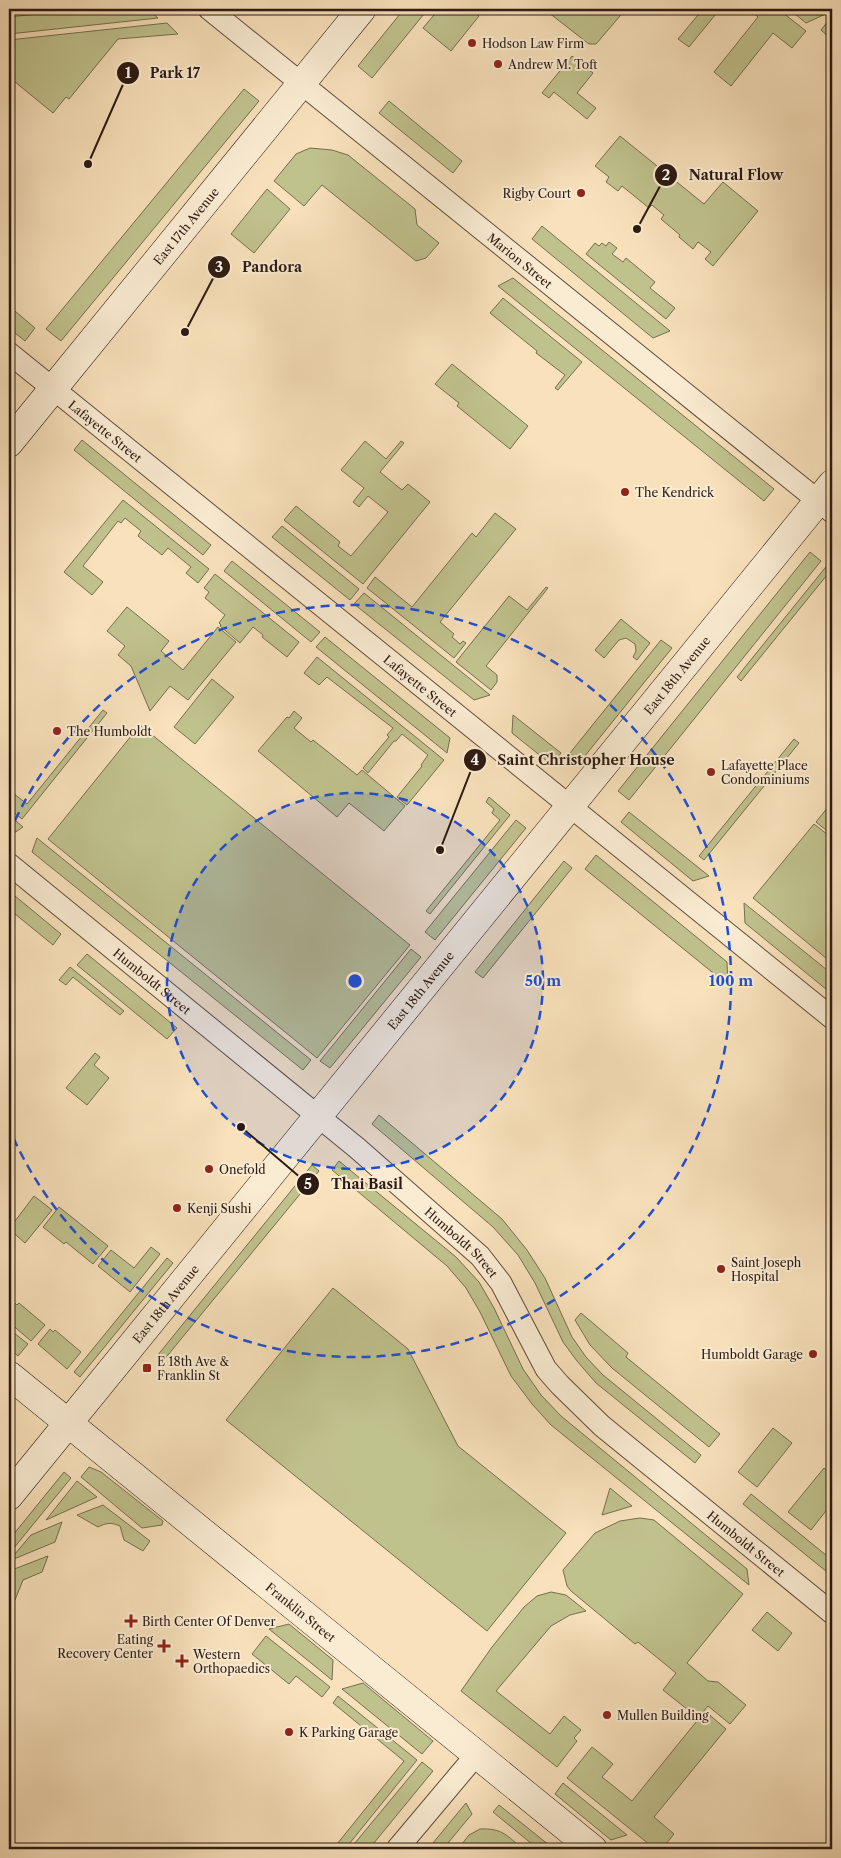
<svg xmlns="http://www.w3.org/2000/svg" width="841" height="1858" font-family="'Libre Caslon Text',serif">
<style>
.green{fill:#c0c28e;stroke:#766e50}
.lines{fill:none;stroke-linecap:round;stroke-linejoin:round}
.street-casing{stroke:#604c3c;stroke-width:23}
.secondary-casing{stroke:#2d1a12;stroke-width:29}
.street{stroke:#faecd3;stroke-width:21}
.secondary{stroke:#faecd3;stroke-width:28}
.ring{fill:none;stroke:#1d4ed8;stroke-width:2.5;stroke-dasharray:9 6}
.poi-dot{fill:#8f2418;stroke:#faecd3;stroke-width:2}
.labels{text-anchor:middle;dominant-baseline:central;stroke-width:4;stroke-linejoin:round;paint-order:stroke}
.poi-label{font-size:12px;fill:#2d1a12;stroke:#faecd3;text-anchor:start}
.street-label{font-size:12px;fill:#2d1a12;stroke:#faecd3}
.centre{fill:#1d4ed8;stroke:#faecd3;stroke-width:2.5}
.ring-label{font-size:15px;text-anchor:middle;font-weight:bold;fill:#1d4ed8;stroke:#faecd3;stroke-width:4;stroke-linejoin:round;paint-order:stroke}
.leader{fill:none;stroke:#2d1a12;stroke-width:2}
.callout-dot{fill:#2d1a12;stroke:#faecd3;stroke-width:2}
.mark-label{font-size:15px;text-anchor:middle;font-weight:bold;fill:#fff}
.callout-label{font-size:14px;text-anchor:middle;font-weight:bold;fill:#2d1a12;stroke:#faecd3;stroke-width:4;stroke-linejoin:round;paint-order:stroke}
</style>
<rect width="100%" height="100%" fill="#f8e1bb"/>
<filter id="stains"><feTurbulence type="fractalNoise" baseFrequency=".004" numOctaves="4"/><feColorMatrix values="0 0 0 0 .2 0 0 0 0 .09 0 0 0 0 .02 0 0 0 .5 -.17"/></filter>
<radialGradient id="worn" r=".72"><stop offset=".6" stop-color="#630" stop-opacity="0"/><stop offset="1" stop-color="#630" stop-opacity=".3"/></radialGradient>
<g class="green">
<path d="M84,9H147L158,18L9,34V17Z"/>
<path d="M404,9H428L372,78L358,66Z"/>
<path d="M439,9H470L479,16L451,51L423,28Z"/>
<path d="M544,9H626L596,44H589Z"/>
<path d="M703,9H720L689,47L678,39Z"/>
<path d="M753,9H778L806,31L792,48L773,33L731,86L714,72L758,17L751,11Z"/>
<path d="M789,9H826L830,12L806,23Z"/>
<path d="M832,16V40L821,30Z"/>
<path d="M167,23L178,34L118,39L69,99L66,97L53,113L9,77V40Z"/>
<path d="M572,56L593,73L577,93L596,108L587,119L554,92L549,98L542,93Z"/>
<path d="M244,89L259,101L61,341L46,329Z"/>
<path d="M389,101L462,161L453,173L379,113Z"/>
<path d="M620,136L704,204L723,182L758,211L713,266L705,259L711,252L698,242L693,249L679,237L680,235L661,219L664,215L652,205L649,208L622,186L618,191L606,182L609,177L595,166Z"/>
<path d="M310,148L332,150L348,155L415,209L417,225L439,243L426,258L416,261L322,185L304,206L274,181L296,154Z"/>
<path d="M267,189L290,209L254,253L231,234Z"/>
<path d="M542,226L670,331L653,338L532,239Z"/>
<path d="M609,242L617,248L612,254L623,262L626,258L655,282L650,288L675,308L666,319L586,254L595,243L599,246L602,243L606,246Z"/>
<path d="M513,278L774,489L764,501L498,286Z"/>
<path d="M503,298L582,362L558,390L555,388L565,375L536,353L537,351L490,313Z"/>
<path d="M9,306L35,328L25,341L9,328Z"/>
<path d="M452,364L528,426L510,449L457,406L459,403L435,384Z"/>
<path d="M82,440L211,545L203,555L74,450Z"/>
<path d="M365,441L386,459L401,441L404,443L380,472L402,490L408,484L430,502L363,584L284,520L296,506L340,542L338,546L351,556L388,512L368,496L359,507L353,502L364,488L341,470Z"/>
<path d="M123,500L209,569L198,583L186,573L191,567L168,548L162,555L138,536L141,531L125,518L121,523L118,521L83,566L103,582L92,595L64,572Z"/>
<path d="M495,513L516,529L440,622L454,634L452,637L460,644L463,641L466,643L454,658L367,588L375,577L412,607L472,533L476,537Z"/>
<path d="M282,526L359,589L350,600L272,537Z"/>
<path d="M810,552L821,561L629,800L618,791Z"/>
<path d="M232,561L320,632L311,642L224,571Z"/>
<path d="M829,563L832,566V578L827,575L741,681L737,677Z"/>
<path d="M215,574L299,642L287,657L262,637L263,635L253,627L240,643L220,626L221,625L219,623L225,615L205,598L209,592L204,588Z"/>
<path d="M546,587L548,588L486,666L497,675V682L491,690L456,662L509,596L527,610Z"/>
<path d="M364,593L490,695L474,700L354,604Z"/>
<path d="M127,607L169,641L161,651L183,670L218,627L236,642L188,700L170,686L150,711L131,666L118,655L125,646L107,631Z"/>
<path d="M621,619L650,643L637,660L633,657L636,651L635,644L626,638L619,640L604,658L595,650Z"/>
<path d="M325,637L450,738L447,753L316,647Z"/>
<path d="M661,640L672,648L580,762L570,753Z"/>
<path d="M317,657L444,760L407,805L397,797L422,766L421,765L428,755L402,734L396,741H394L368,773L363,768L389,737L387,735L393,728L327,677L319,685L304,673Z"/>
<path d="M212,679L234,697L195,744L174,727Z"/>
<path d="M103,710L107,713L22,819L9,809V790L27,804Z"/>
<path d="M294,711L302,718L294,728L311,742L313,740L357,775L362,770L405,806L384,831L349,803L337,817L258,751L287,717L289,718Z"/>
<path d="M513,715L561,753L552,765L512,733Z"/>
<path d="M140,725L410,945L317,1058L48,839Z"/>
<path d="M794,739L799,743L704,860L699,856Z"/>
<path d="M489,797L510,815L430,914L426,911L500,820L492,813L494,809L486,802Z"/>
<path d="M832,802V835L816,822Z"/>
<path d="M629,812L709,876L693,881L621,822Z"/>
<path d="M9,815L23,827L11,835L9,833Z"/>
<path d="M516,820L526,828L435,940L425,932Z"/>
<path d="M814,824L832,838V963L753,898Z"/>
<path d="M37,838L311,1060L303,1070L32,852Z"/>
<path d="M596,855L727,962L728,985L585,869Z"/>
<path d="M564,861L572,868L483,978L475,972Z"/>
<path d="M9,891L61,934L53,945L9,909Z"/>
<path d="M744,903L832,974V994L745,923Z"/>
<path d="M411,949L421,957L330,1068L320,1061Z"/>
<path d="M87,954L177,1028L167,1039L77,965Z"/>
<path d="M70,967L124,1011L120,1015L73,977L66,985L59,980Z"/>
<path d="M95,1053L100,1057L94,1065L109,1078L87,1105L66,1088Z"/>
<path d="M379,1115L502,1219L527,1250L545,1278L572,1337L586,1357L603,1375L701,1455L695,1463L596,1383L577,1361L563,1342L535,1283L518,1255L493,1227L372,1124Z"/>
<path d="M339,1161L456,1257L479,1282L494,1308L523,1369L541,1395L561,1416L747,1569L749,1585L551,1425L532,1404L511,1376L480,1312L466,1288L447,1266L332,1170Z"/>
<path d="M312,1165L319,1171L163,1361L157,1356Z"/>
<path d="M34,1196L52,1210L25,1243L9,1229Z"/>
<path d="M59,1207L108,1246L93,1264L66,1242L64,1244L43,1227Z"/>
<path d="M151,1247L160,1254L130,1292L98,1266L111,1250L134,1268Z"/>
<path d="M167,1258L173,1263L80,1377L74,1372Z"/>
<path d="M333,1288L408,1349L458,1446L566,1533L487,1631L226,1420Z"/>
<path d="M9,1298L17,1305L19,1303L45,1325L31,1341L9,1322Z"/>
<path d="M581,1313L628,1353L626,1357L720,1434L709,1447L612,1368L590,1345L575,1320Z"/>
<path d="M9,1329L28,1344L18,1356L9,1348Z"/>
<path d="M50,1329L53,1332L55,1330L81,1352L67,1369L38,1344Z"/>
<path d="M773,1428L792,1443L757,1487L738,1472Z"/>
<path d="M89,1467L101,1472L163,1521L162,1525L142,1528L81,1477Z"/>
<path d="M824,1468L832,1475V1503L811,1530L788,1512Z"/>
<path d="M64,1472L71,1478L9,1554V1540Z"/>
<path d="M77,1481L97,1497L46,1520Z"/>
<path d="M610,1488L632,1506L602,1515Z"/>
<path d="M751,1494L832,1560V1576L743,1504Z"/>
<path d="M103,1505L150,1541L143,1551L124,1540L120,1526C111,1522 106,1523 98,1527L77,1515Z"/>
<path d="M640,1518L654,1520L743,1594L687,1663L708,1681L718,1682L746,1705L730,1724L708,1706L698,1718L663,1690L676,1673L638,1642L635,1644L571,1591L567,1586L563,1570L595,1533L620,1521Z"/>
<path d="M62,1522L55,1542L9,1561L31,1535Z"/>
<path d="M48,1556L42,1572L23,1580L15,1600L9,1607V1571Z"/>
<path d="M551,1592L566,1595L586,1611L570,1615L551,1626L496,1691L550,1734L564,1716L581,1730L574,1738L577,1741L557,1767L461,1691L492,1647L524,1607L537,1596Z"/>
<path d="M767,1612L792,1633L778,1651L752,1630Z"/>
<path d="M289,1624L333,1660L332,1680L269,1629Z"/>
<path d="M266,1636L330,1687L322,1697L296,1676L289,1684L252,1654Z"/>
<path d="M363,1683L433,1741L422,1754L342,1689Z"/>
<path d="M338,1696L417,1760L345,1849H333L404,1761L333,1703Z"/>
<path d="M705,1711L726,1729L654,1817L674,1834L662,1849H655L567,1778L592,1747L613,1764L602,1777L632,1801Z"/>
<path d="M422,1762L433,1771L369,1849H350Z"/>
<path d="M563,1783L627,1835L611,1840L555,1794Z"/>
<path d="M466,1803L472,1814L443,1849H428Z"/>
<path d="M499,1805L554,1849H538L493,1812Z"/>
<path d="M480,1829C503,1828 507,1836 523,1849H458L469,1835Z"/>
</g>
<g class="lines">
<g class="street-casing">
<g id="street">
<path id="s1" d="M209,9L832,512"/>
<path id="s2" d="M9,353L832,1018"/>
<path id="s3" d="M9,864L357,1148L480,1256L501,1283L546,1369L560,1385L602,1426L832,1613"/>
<path d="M397,1849L476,1755"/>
</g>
</g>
<g class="secondary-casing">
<g id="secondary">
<path id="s4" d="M9,443L362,9"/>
<path id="s5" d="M9,1375L593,1849"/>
<path id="s6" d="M9,1496L832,484"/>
</g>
</g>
<use href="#street" class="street"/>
<use href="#secondary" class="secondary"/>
</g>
<circle cx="355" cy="981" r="188" fill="#1d4ed8" fill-opacity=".12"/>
<g class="ring">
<circle cx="355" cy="981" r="188"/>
<path d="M9 834A376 376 0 1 1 9 1128"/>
</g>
<g class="poi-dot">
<circle cx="472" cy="43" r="5"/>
<circle cx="498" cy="64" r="5"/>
<circle cx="581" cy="193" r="5"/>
<circle cx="625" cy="492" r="5"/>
<circle cx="57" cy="731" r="5"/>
<circle cx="711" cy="772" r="5"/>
<circle cx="209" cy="1169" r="5"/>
<circle cx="177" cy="1208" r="5"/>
<circle cx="721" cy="1269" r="5"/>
<circle cx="813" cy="1354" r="5"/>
<rect x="142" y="1363" width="10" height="10" rx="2.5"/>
<path d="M128.5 1613.5h5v5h5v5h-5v5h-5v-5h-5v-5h5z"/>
<path d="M161.5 1638.5h5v5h5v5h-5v5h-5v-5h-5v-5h5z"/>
<path d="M179.5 1653.5h5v5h5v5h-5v5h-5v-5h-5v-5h5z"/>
<circle cx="607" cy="1715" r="5"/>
<circle cx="289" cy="1732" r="5"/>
</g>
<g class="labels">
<g class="poi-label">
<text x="482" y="43">Hodson Law Firm</text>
<text x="508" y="64">Andrew M. Toft</text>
<text x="571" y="193" text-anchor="end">Rigby Court</text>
<text x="635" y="492">The Kendrick</text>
<text x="67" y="731">The Humboldt</text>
<text x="721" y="765">Lafayette Place<tspan x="721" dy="14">Condominiums</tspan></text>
<text x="219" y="1169">Onefold</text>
<text x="187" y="1208">Kenji Sushi</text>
<text x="731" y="1262">Saint Joseph<tspan x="731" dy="14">Hospital</tspan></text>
<text x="803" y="1354" text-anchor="end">Humboldt Garage</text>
<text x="157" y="1361">E 18th Ave &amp;<tspan x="157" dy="14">Franklin St</tspan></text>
<text x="142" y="1621">Birth Center Of Denver</text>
<text x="153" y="1639" text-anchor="end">Eating<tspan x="153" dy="14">Recovery Center</tspan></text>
<text x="193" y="1654">Western<tspan x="193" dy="14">Orthopaedics</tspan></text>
<text x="617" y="1715">Mullen Building</text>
<text x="299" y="1732">K Parking Garage</text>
</g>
<g class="street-label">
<text stroke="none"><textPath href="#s4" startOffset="280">East 17th Avenue</textPath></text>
<text stroke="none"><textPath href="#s1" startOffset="400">Marion Street</textPath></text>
<text stroke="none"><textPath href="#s2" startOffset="124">Lafayette Street</textPath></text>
<text stroke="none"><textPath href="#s6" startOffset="1058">East 18th Avenue</textPath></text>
<text stroke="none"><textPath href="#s2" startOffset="529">Lafayette Street</textPath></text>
<text stroke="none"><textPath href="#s3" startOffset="185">Humboldt Street</textPath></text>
<text stroke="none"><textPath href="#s6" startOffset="652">East 18th Avenue</textPath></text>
<text stroke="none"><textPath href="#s3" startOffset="590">Humboldt Street</textPath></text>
<text stroke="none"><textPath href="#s6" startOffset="248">East 18th Avenue</textPath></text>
<text stroke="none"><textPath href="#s3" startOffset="1010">Humboldt Street</textPath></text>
<text stroke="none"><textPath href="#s5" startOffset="376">Franklin Street</textPath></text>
</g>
</g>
<circle cx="355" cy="981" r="8" class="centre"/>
<g class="ring-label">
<text x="543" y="986">50 m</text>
<text x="731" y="986">100 m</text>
</g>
<path class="leader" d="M88 164L128 73M637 229L666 175M185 332L219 267M440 850L475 760M241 1127L308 1184"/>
<g class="callout-dot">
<circle cx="88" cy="164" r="5"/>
<circle cx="637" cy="229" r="5"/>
<circle cx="185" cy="332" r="5"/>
<circle cx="440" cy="850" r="5"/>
<circle cx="241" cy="1127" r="5"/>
<circle cx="128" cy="73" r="12"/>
<circle cx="666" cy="175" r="12"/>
<circle cx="219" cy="267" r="12"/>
<circle cx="475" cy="760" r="12"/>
<circle cx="308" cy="1184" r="12"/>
</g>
<g class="mark-label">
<text x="128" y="78">1</text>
<text x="666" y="180">2</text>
<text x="219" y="272">3</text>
<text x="475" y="765">4</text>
<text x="308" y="1189">5</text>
</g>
<g class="callout-label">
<text x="175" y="78">Park 17</text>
<text x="736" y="180">Natural Flow</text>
<text x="272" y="272">Pandora</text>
<text x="586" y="765">Saint Christopher House</text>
<text x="367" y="1189">Thai Basil</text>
</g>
<rect width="841" height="1858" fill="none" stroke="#f8e1bb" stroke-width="30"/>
<rect x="10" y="10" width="821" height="1838" fill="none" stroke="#2d1a12" stroke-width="2.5"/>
<rect x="15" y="15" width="811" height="1828" fill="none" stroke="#2d1a12"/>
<rect width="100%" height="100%" filter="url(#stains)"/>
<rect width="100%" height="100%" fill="url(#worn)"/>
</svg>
